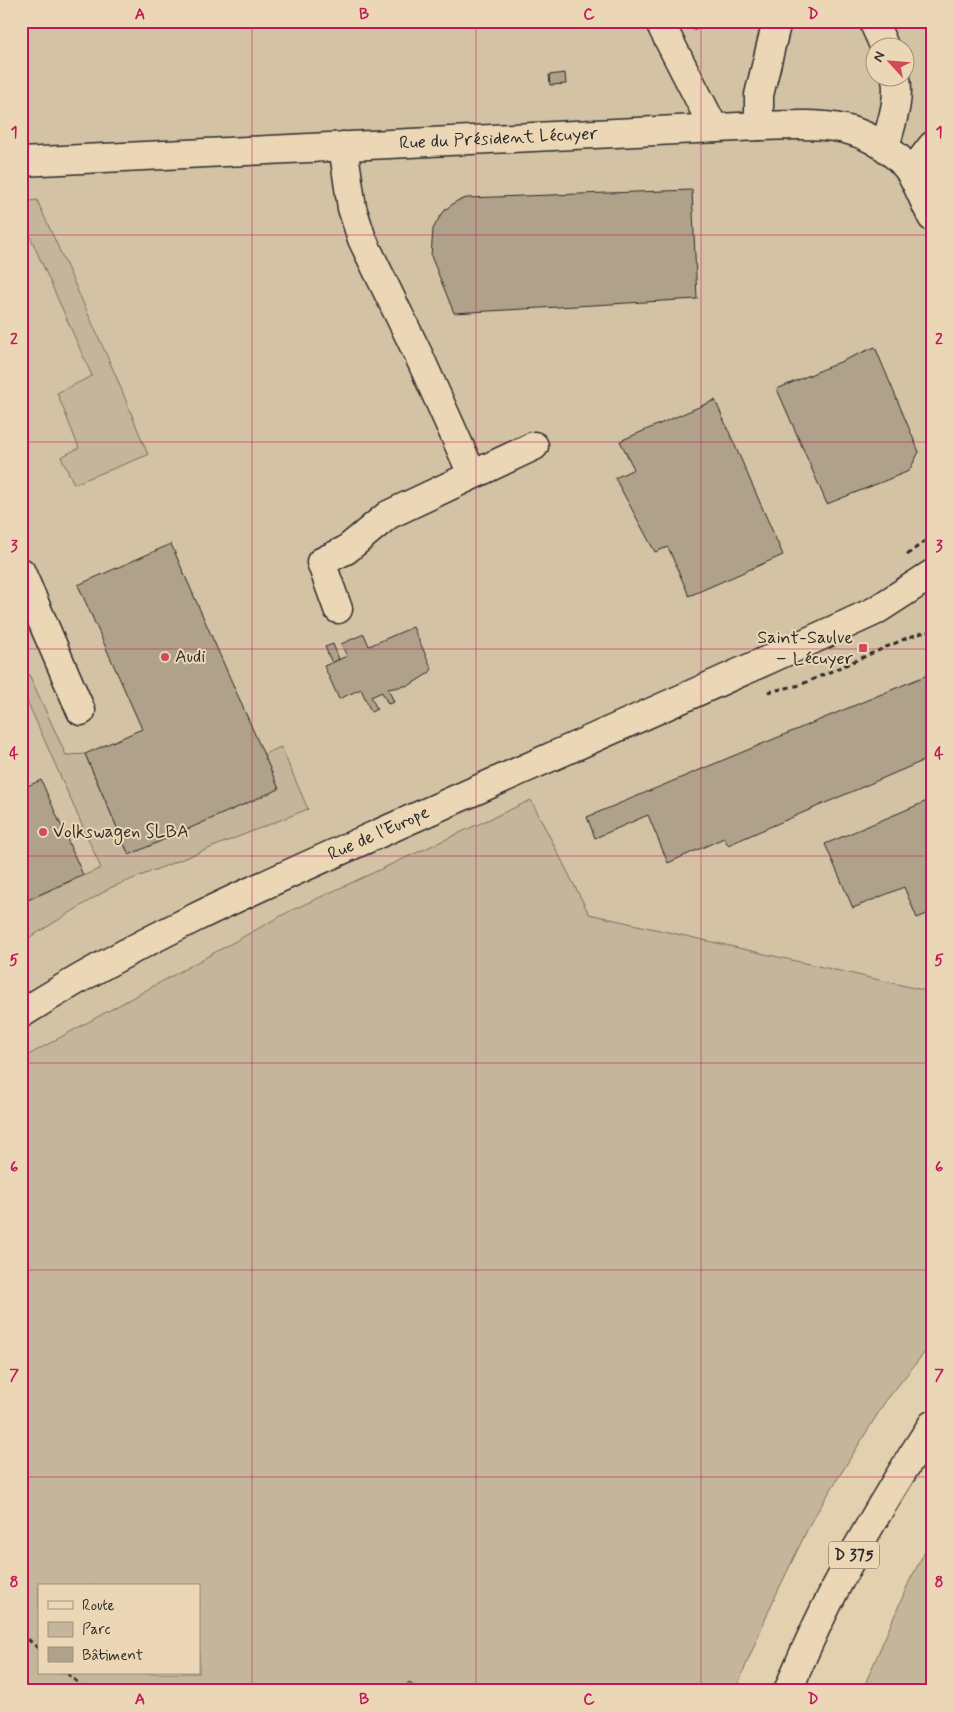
<svg xmlns="http://www.w3.org/2000/svg" width="953" height="1712" font-family="Mynerve,sans-serif">
<style>
.built{fill:#d4c2a4;fill-rule:evenodd}
.green{fill:#c5b59a;stroke:#787062;fill-rule:evenodd}
.building{fill:#b0a28a;stroke:#2b2b2b}
.lines{fill:none;stroke-linecap:round;stroke-linejoin:round}
.minor-casing{stroke:#2b2b2b;stroke-width:31}
.major-casing{stroke:#2b2b2b;stroke-width:31}
.path{stroke:#2b2b2b;stroke-width:3;stroke-dasharray:5 4;stroke-linecap:butt}
.minor{stroke:#ebd7b5;stroke-width:28}
.major{stroke:#ebd7b5;stroke-width:28}
.grid{fill:none;stroke:#c2185b;stroke-width:1;stroke-opacity:0.55}
.poi-dot{fill:#d1495b;stroke:#ebd7b5;stroke-width:2}
.labels{text-anchor:middle;dominant-baseline:central;stroke-width:4;stroke-linejoin:round;paint-order:stroke}
.shield{fill:#ebd7b5;stroke:#655f54;stroke-width:1}
.shield-label{font-size:16px;font-weight:bold;fill:#2b2b2b}
.street-label{font-size:18px;fill:#2b2b2b;stroke:#ebd7b5}
.poi-label{font-size:18px;fill:#2b2b2b;stroke:#ebd7b5;text-anchor:start}
.neatline{fill:none;stroke:#c2185b;stroke-width:2}
.grid-label{font-size:16px;text-anchor:middle;font-weight:bold;fill:#c2185b}
</style>
<rect width="100%" height="100%" fill="#e3d0af"/>
<filter id="ink" filterUnits="userSpaceOnUse"><feTurbulence type="fractalNoise" baseFrequency=".02" numOctaves="2"/><feDisplacementMap in="SourceGraphic" scale="10" xChannelSelector="R" yChannelSelector="G"/><feConvolveMatrix kernelMatrix="1 2 1 2 8 2 1 2 1" color-interpolation-filters="sRGB"/></filter>
<g filter="url(#ink)">
<path class="built" d="M21,21H932V992L588,914L531,800L290,911L21,1059ZM876,48H906V78H876Z"/>
<g class="green">
<path d="M37,200L116,376L148,455L74,484L61,457L79,448L57,393L92,376L21,216V202Z"/>
<path d="M21,657L66,755L85,754L129,855L264,754L281,747L308,809L110,888L21,943V903L101,868L21,687Z"/>
<path d="M531,800L589,914L932,992V1343L885,1402L811,1522L773,1601L735,1691H21V1059L290,911ZM39,1586H199V1673H39Z"/>
<path d="M932,1538V1691H862L909,1582Z"/>
</g>
<g class="building">
<path d="M689,21H708L709,23L693,30Z"/>
<path d="M565,73L566,84L550,85L549,75Z"/>
<path d="M692,190L697,299L454,313L431,256L433,229L439,218L446,209L457,201L467,198Z"/>
<path d="M875,347L919,452L909,471L827,504L777,389Z"/>
<path d="M715,400L783,555L689,596L668,547L655,552L615,478L634,469L620,441Z"/>
<path d="M171,544L279,789L129,855L85,754L142,729L78,585Z"/>
<path d="M413,627L432,669L429,673L410,685L388,689L394,702L388,704L382,692L371,697L377,709L371,712L361,689L339,699L324,666L347,656L341,644L364,634L369,646Z"/>
<path d="M333,644L339,659L332,663L325,647Z"/>
<path d="M932,673V757L728,845L724,838L668,863L648,815L595,838L587,817Z"/>
<path d="M41,780L83,875L21,903V789Z"/>
<path d="M932,799V912L917,918L904,887L853,908L825,844Z"/>
<path d="M409,1682L419,1691H402Z"/>
</g>
<g class="lines">
<g class="minor-casing">
<g id="minor">
<path d="M659,21L714,128"/>
<path d="M873,21L885,48"/>
<path d="M759,126V95L777,21"/>
<path d="M343,146L352,208L362,239L419,356L472,474"/>
<path d="M885,147C891,124 900,101 896,78"/>
<path id="s1" d="M21,162L759,126C807,125 851,119 891,152C899,158 907,166 912,175C919,188 925,203 932,217"/>
<path d="M911,173L932,146"/>
<path d="M21,572L81,711"/>
<path d="M338,609L321,562L346,550L388,515L534,446"/>
<path id="s2" d="M21,1014C140,938 270,882 398,825C557,754 717,684 875,611L932,574"/>
</g>
</g>
<g class="major-casing">
<path id="major" d="M788,1691C825,1598 877,1509 932,1425"/>
</g>
<g class="path">
<path d="M907,555L932,535"/>
<path d="M768,692L800,685L909,637L932,630"/>
<path d="M21,1633L39,1649"/>
<path d="M67,1673L87,1691"/>
</g>
<use href="#minor" class="minor"/>
<use href="#major" class="major"/>
</g>
</g>
<path class="grid" d="M252,21V1691M476,21V1691M701,21V1691M21,235H932M21,442H932M21,649H932M21,856H932M21,1063H932M21,1270H932M21,1477H932"/>
<g class="poi-dot">
<rect x="858" y="643" width="10" height="10" rx="2.5"/>
<circle cx="165" cy="657" r="5"/>
<circle cx="43" cy="832" r="5"/>
</g>
<g class="labels">
<rect class="shield" x="829" y="1541.5" width="50" height="27" rx="4"/>
<g class="shield-label">
<text x="854" y="1555">D 375</text>
</g>
<g class="street-label">
<text stroke="none"><textPath href="#s1" startOffset="478">Rue du Président Lécuyer</textPath></text>
<text stroke="none"><textPath href="#s2" startOffset="401">Rue de l'Europe</textPath></text>
</g>
<g class="poi-label">
<text x="853" y="638" text-anchor="end">Saint-Saulve<tspan x="853" dy="21">– Lécuyer</tspan></text>
<text x="175" y="657">Audi</text>
<text x="53" y="832">Volkswagen SLBA</text>
</g>
</g>
<rect width="953" height="1712" fill="none" stroke="#ebd7b5" stroke-width="55"/>
<rect x="38" y="1584" width="162" height="90" fill="#ebd7b5" stroke="#9e927e"/>
<rect x="48" y="1601" width="25" height="8" fill="#ebd7b5" stroke="#9e927e"/>
<text x="82" y="1610" font-size="15" fill="#2b2b2b">Route</text>
<rect x="48" y="1622" width="25" height="15" fill="#c5b59a" stroke="#9e927e"/>
<text x="82" y="1634" font-size="15" fill="#2b2b2b">Parc</text>
<rect x="48" y="1647" width="25" height="15" fill="#b0a28a" stroke="#9e927e"/>
<text x="82" y="1660" font-size="15" fill="#2b2b2b">Bâtiment</text>
<g transform="translate(890 62) rotate(296)"><circle r="24" fill="#ebd7b5" stroke="#9e927e"/>
<path d="M0-4L9 19L0 12L-9 19Z" fill="#d1495b"/>
<text y="-8" font-size="14" font-weight="bold" text-anchor="middle" fill="#2b2b2b">N</text>
</g>
<rect x="28" y="28" width="898" height="1656" class="neatline"/>
<g class="grid-label">
<text x="140" y="19">A</text>
<text x="364" y="19">B</text>
<text x="589" y="19">C</text>
<text x="813" y="19">D</text>
<text x="14" y="137">1</text>
<text x="939" y="137">1</text>
<text x="14" y="344">2</text>
<text x="939" y="344">2</text>
<text x="14" y="551">3</text>
<text x="939" y="551">3</text>
<text x="14" y="758">4</text>
<text x="939" y="758">4</text>
<text x="14" y="965">5</text>
<text x="939" y="965">5</text>
<text x="14" y="1172">6</text>
<text x="939" y="1172">6</text>
<text x="14" y="1380">7</text>
<text x="939" y="1380">7</text>
<text x="14" y="1587">8</text>
<text x="939" y="1587">8</text>
<text x="140" y="1704">A</text>
<text x="364" y="1704">B</text>
<text x="589" y="1704">C</text>
<text x="813" y="1704">D</text>
</g>
</svg>
